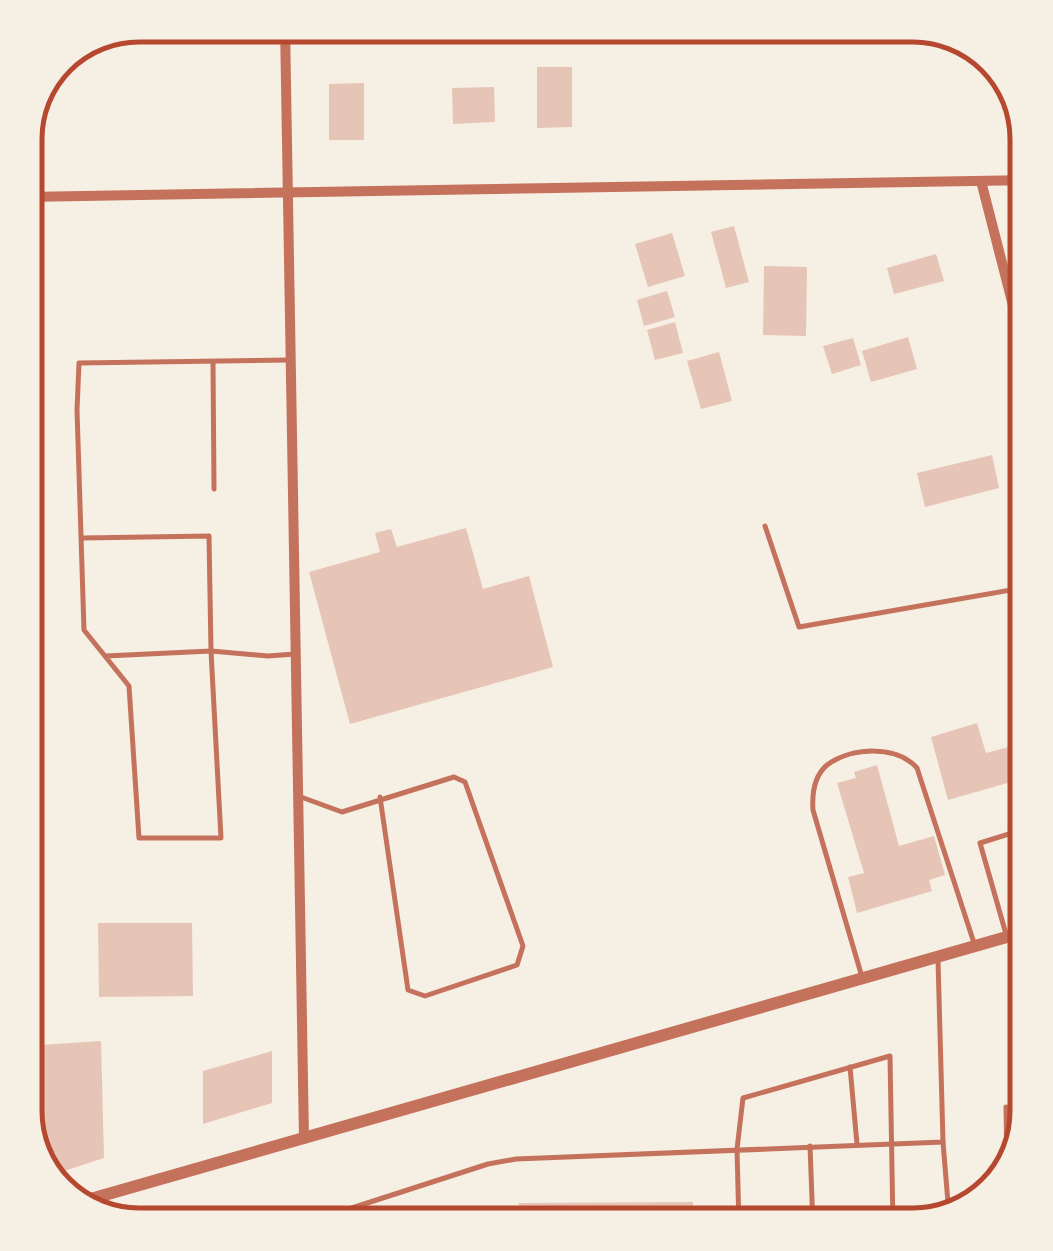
<svg xmlns="http://www.w3.org/2000/svg" width="1053" height="1251" font-family="Helvetica,sans-serif">
<style>
.building{fill:#e6c5b7}
.lines{fill:none;stroke-linecap:round;stroke-linejoin:round}
.service{stroke:#c5725c;stroke-width:5}
.minor{stroke:#c5725c;stroke-width:10}
.tertiary{stroke:#c5725c;stroke-width:12}
.rim{fill:none;stroke:#b5482f;stroke-width:5}
</style>
<rect width="100%" height="100%" fill="#f6efe4"/>
<g class="building">
<path d="M537,67H572V127L537,128Z"/>
<path d="M364,83V140H329V84Z"/>
<path d="M494,87L495,122L453,124L452,88Z"/>
<path d="M734,226L749,282L726,288L711,232Z"/>
<path d="M672,233L685,276L648,287L635,244Z"/>
<path d="M936,254L944,281L894,294L887,268Z"/>
<path d="M764,266L807,267L806,336L763,335Z"/>
<path d="M667,291L675,317L644,326L637,300Z"/>
<path d="M675,322L683,353L655,360L647,330Z"/>
<path d="M908,337L917,369L871,382L862,351Z"/>
<path d="M853,338L861,365L832,374L823,346Z"/>
<path d="M719,352L732,401L701,409L687,361Z"/>
<path d="M992,455L999,488L925,507L917,473Z"/>
<path d="M466,528L483,589L529,576L553,667L350,724L309,572L380,552L375,533L391,529L397,547Z"/>
<path d="M977,723L986,753L1028,742V777L948,800L931,737Z"/>
<path d="M877,765L899,846L934,836L945,875L929,880L932,891L857,913L848,877L864,873L837,783L856,778L854,772Z"/>
<path d="M98,923H192L193,996L99,997Z"/>
<path d="M101,1041L104,1158L46,1177L39,1045Z"/>
<path d="M272,1051V1103L203,1124V1071Z"/>
<path d="M693,1202V1226H470V1216H518L519,1203Z"/>
</g>
<g class="lines">
<g class="service">
<path d="M213,362L214,489"/>
<path d="M765,526L799,627L1028,587"/>
<path d="M82,538L209,536L211,651L268,656L295,654"/>
<path d="M106,656L211,651L221,838H139L129,686L84,630L77,410L79,363L288,360"/>
<path d="M301,797L342,812L454,777L465,782L523,946L517,965L425,996L408,990L380,797"/>
<path d="M1006,934L980,843L1028,828"/>
<path d="M862,977L813,810C812,795 814,776 827,765C851,747 897,745 917,768L974,943"/>
<path d="M850,1067L857,1144"/>
<path d="M1006,1107L1007,1173"/>
<path d="M943,1142L949,1215"/>
<path d="M810,1146L813,1226"/>
<path d="M296,1226L488,1164L516,1159L943,1142L938,960"/>
<path d="M739,1226L737,1149L743,1098L890,1056L893,1226"/>
</g>
<g class="minor">
<path d="M285,25L304,1139"/>
<path d="M981,181L1028,364"/>
<path d="M25,197L1028,180"/>
</g>
<path class="tertiary" d="M87,1200L1028,931"/>
</g>
<path d="M0 0H1053V1251H0ZM139 42H913A97 97 0 0 1 1010 139V1111A97 97 0 0 1 913 1208H139A97 97 0 0 1 42 1111V139A97 97 0 0 1 139 42Z" fill="#f6efe4" fill-rule="evenodd"/>
<path class="rim" d="M139 42H913A97 97 0 0 1 1010 139V1111A97 97 0 0 1 913 1208H139A97 97 0 0 1 42 1111V139A97 97 0 0 1 139 42Z"/>
</svg>
